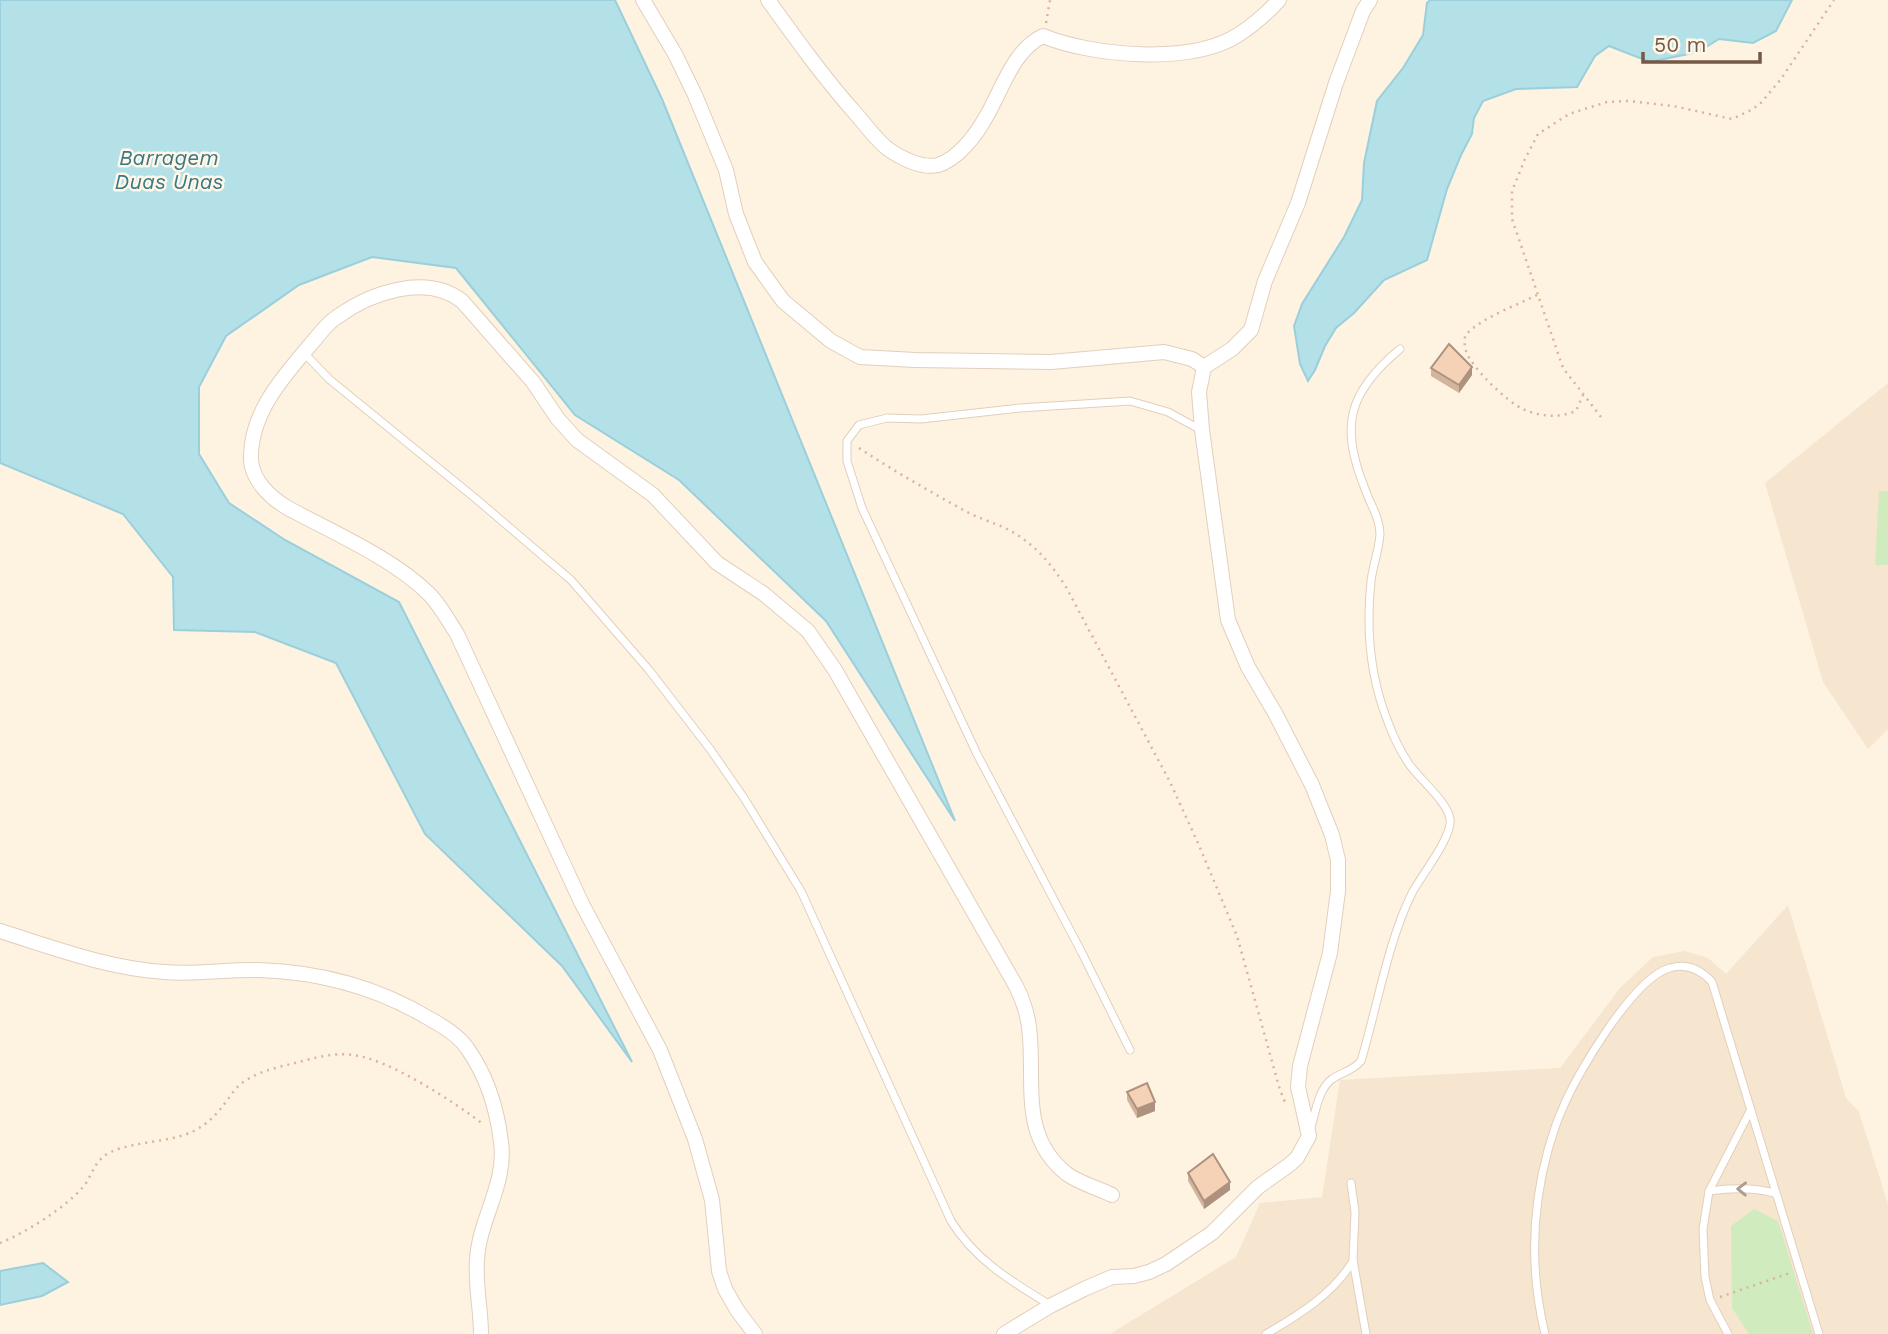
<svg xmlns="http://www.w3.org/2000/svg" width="1888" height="1334" font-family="'Work Sans',sans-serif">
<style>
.residential{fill:#f6e5cf}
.green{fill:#d0ecbe}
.water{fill:#b4e0e8;stroke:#9acfdb;stroke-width:2}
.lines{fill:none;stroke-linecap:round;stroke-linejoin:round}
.lane-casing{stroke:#e2cfbc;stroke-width:9}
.street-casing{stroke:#e2cfbc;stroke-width:16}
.path{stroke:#dab49a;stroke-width:2.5;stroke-dasharray:2 5;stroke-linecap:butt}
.lane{stroke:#fff;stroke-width:7}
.street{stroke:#fff;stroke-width:14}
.wall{fill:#d3b49d}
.shaded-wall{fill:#ac927f}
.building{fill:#f5d1b6;stroke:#ac927f;stroke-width:2}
.oneway{stroke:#ad9b90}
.labels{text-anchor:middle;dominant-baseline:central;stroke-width:5;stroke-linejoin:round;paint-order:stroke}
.water-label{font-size:21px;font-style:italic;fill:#3b7784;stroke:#fff7e8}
</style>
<rect width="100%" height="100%" fill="#fef3e1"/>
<g class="residential">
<path d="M1888,383V729L1868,749L1823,682L1765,483Z"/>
<path d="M1788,905L1846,1098L1859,1112L1888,1204V1334H1110L1236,1257L1260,1203L1322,1197L1340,1080L1560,1068L1620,988L1653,957L1685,951L1708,958L1726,974Z"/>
</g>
<g class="green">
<path d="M1879,491H1888V565H1875Z"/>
<path d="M1754,1209L1778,1221L1813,1334H1749L1732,1308L1731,1226Z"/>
</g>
<g class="water">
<path d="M0,0H615L662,99L955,821L826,621L679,480L575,415L456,268L372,257L299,285L226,336L199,387V454L229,503L285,540L399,602L632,1062L562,966L425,834L336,663L255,632L174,630L173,577L123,514L0,463Z"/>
<path d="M1430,0H1792L1776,31L1753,43L1719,39L1698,52L1650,62L1609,46L1595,56L1577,87L1516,89L1483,101L1474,118L1472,134L1461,155L1447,189L1427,260L1384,280L1354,313L1336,328L1325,346L1315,370L1308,381L1300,364L1294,326L1302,304L1344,237L1362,200L1364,163L1377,101L1403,68L1423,35L1427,3Z"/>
<path d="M43,1263L68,1282L42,1296L0,1305V1271Z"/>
</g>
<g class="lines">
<g class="lane-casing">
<g id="lane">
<path d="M304,353L329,379L475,498L571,580L649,670L710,749L744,798L801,891L951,1221C976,1261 1011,1281 1050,1305"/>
<path d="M1130,1050L1082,953L977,754L862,508L847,461V441L859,425L887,418L921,419L1020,408L1130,401L1168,412L1201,430"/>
<path d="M1310,1131C1315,1115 1318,1089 1332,1079C1344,1071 1351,1072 1361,1061C1377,1008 1388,941 1412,893C1421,876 1453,836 1450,819C1447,801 1420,780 1409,764C1401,752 1393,736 1388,722C1370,677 1366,628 1371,581C1373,565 1379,550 1380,534C1380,518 1370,504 1365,489C1340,427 1347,393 1400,349"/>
<path d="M1351,1183L1355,1212L1353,1260L1366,1334"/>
<path d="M1709,1191C1731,1188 1752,1187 1774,1193"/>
<path d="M1266,1334C1299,1315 1333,1294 1353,1261"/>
<path d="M1545,1334C1530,1272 1531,1212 1548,1150C1552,1137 1556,1122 1562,1110C1575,1076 1634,977 1670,968C1687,963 1701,970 1712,982L1819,1334"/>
<path d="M1728,1334L1710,1300L1705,1277L1703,1229L1709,1191L1750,1111"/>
</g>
</g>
<g class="street-casing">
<g id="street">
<path d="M643,0L675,54L695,95L726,170L736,214L755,262L783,301L831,341L860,357L915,360L1051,362L1164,352L1192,359L1204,367L1199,392L1202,430L1228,620L1248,667L1275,713L1312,785L1332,835L1338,860V891L1330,953L1300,1066L1298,1087L1309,1136L1297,1158L1289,1165L1258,1187L1212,1233L1166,1264L1149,1272L1134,1276L1112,1277L1084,1289L1050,1306L1004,1334"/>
<path d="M768,0C796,39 824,78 856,114C866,125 876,140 888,149C901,158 922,169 938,165C958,159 976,135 986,117C1002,90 1013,50 1043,36C1092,56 1191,65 1238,35C1252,26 1268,12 1279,0"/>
<path d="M1204,367L1232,349L1251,330L1265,281L1298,203L1336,83L1363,11L1370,0"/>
<path d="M0,931C54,948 107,968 164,972C196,975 227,969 259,970C321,972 377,987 430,1019C443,1026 459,1036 467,1048C487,1076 497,1108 501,1142C507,1184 479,1219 477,1260C475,1285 481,1309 481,1334"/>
<path d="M755,1334L737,1310L725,1289L719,1271L712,1200L695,1139L660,1050L582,904L457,634C448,620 440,605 429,594C393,558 330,531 286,507C270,497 253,481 251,461C249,414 283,377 311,344C319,335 327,323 337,317C370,293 426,273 462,301L533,382L558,419L577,440L653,495L717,563L764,594L808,631L835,670L1016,986C1023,1000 1027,1012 1029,1027C1036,1081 1018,1135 1067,1174C1079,1183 1098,1188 1112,1195"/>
</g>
</g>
<g class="path">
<path d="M1046,23L1050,0"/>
<path d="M1537,295C1513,307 1485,316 1465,335C1465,341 1464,345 1466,351C1470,366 1508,403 1523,409C1540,417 1559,418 1576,411L1583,395"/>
<path d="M1601,417L1563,368L1512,219V191L1525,159L1538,134L1569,114L1607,102L1628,101L1673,106L1732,119L1751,110L1760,104L1781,79L1834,0"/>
<path d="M859,448C894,471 929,491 965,511C978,518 992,522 1005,528C1032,541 1050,562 1066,587L1170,782L1198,843L1237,936L1280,1090L1285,1102"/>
<path d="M0,1243C25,1233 65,1208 83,1187C91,1178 93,1165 103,1157C121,1141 168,1144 194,1131C209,1123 218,1113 228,1099C232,1094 236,1087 242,1083C255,1073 274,1068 291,1064C311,1059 332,1052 353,1055C389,1059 454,1102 483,1124"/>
<path d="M1720,1297L1790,1273"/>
</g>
<use href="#lane" class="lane"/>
<use href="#street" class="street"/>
</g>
<g class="wall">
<path d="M1431,368L1472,375L1459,393L1431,376Z"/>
<path d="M1127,1092L1155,1111L1137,1118L1127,1100Z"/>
<path d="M1188,1173L1230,1190L1204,1209L1188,1181Z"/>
</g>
<g class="shaded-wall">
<path d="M1472,367V375L1459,393V385Z"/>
<path d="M1155,1102V1111L1137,1118V1109Z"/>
<path d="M1230,1182V1190L1204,1209V1201Z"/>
</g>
<g class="building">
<path d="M1449,344L1472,367L1459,385L1431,368Z"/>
<path d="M1147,1083L1155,1102L1137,1109L1127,1092Z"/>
<path d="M1213,1154L1230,1182L1204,1201L1188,1173Z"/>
</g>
<defs><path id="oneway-chevron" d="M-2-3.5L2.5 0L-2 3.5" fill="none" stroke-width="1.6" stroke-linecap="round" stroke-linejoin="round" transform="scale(1.75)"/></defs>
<use class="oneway" href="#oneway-chevron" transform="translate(1742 1189) rotate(-179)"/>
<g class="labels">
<g class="water-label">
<text x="169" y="157">Barragem<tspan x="169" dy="24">Duas Unas</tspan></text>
</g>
</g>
<path d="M1643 52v10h117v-10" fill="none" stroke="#765846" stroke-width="3.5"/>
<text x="1654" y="52" font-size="21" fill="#765846" stroke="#fff7e8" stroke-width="5" paint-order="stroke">50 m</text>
</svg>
